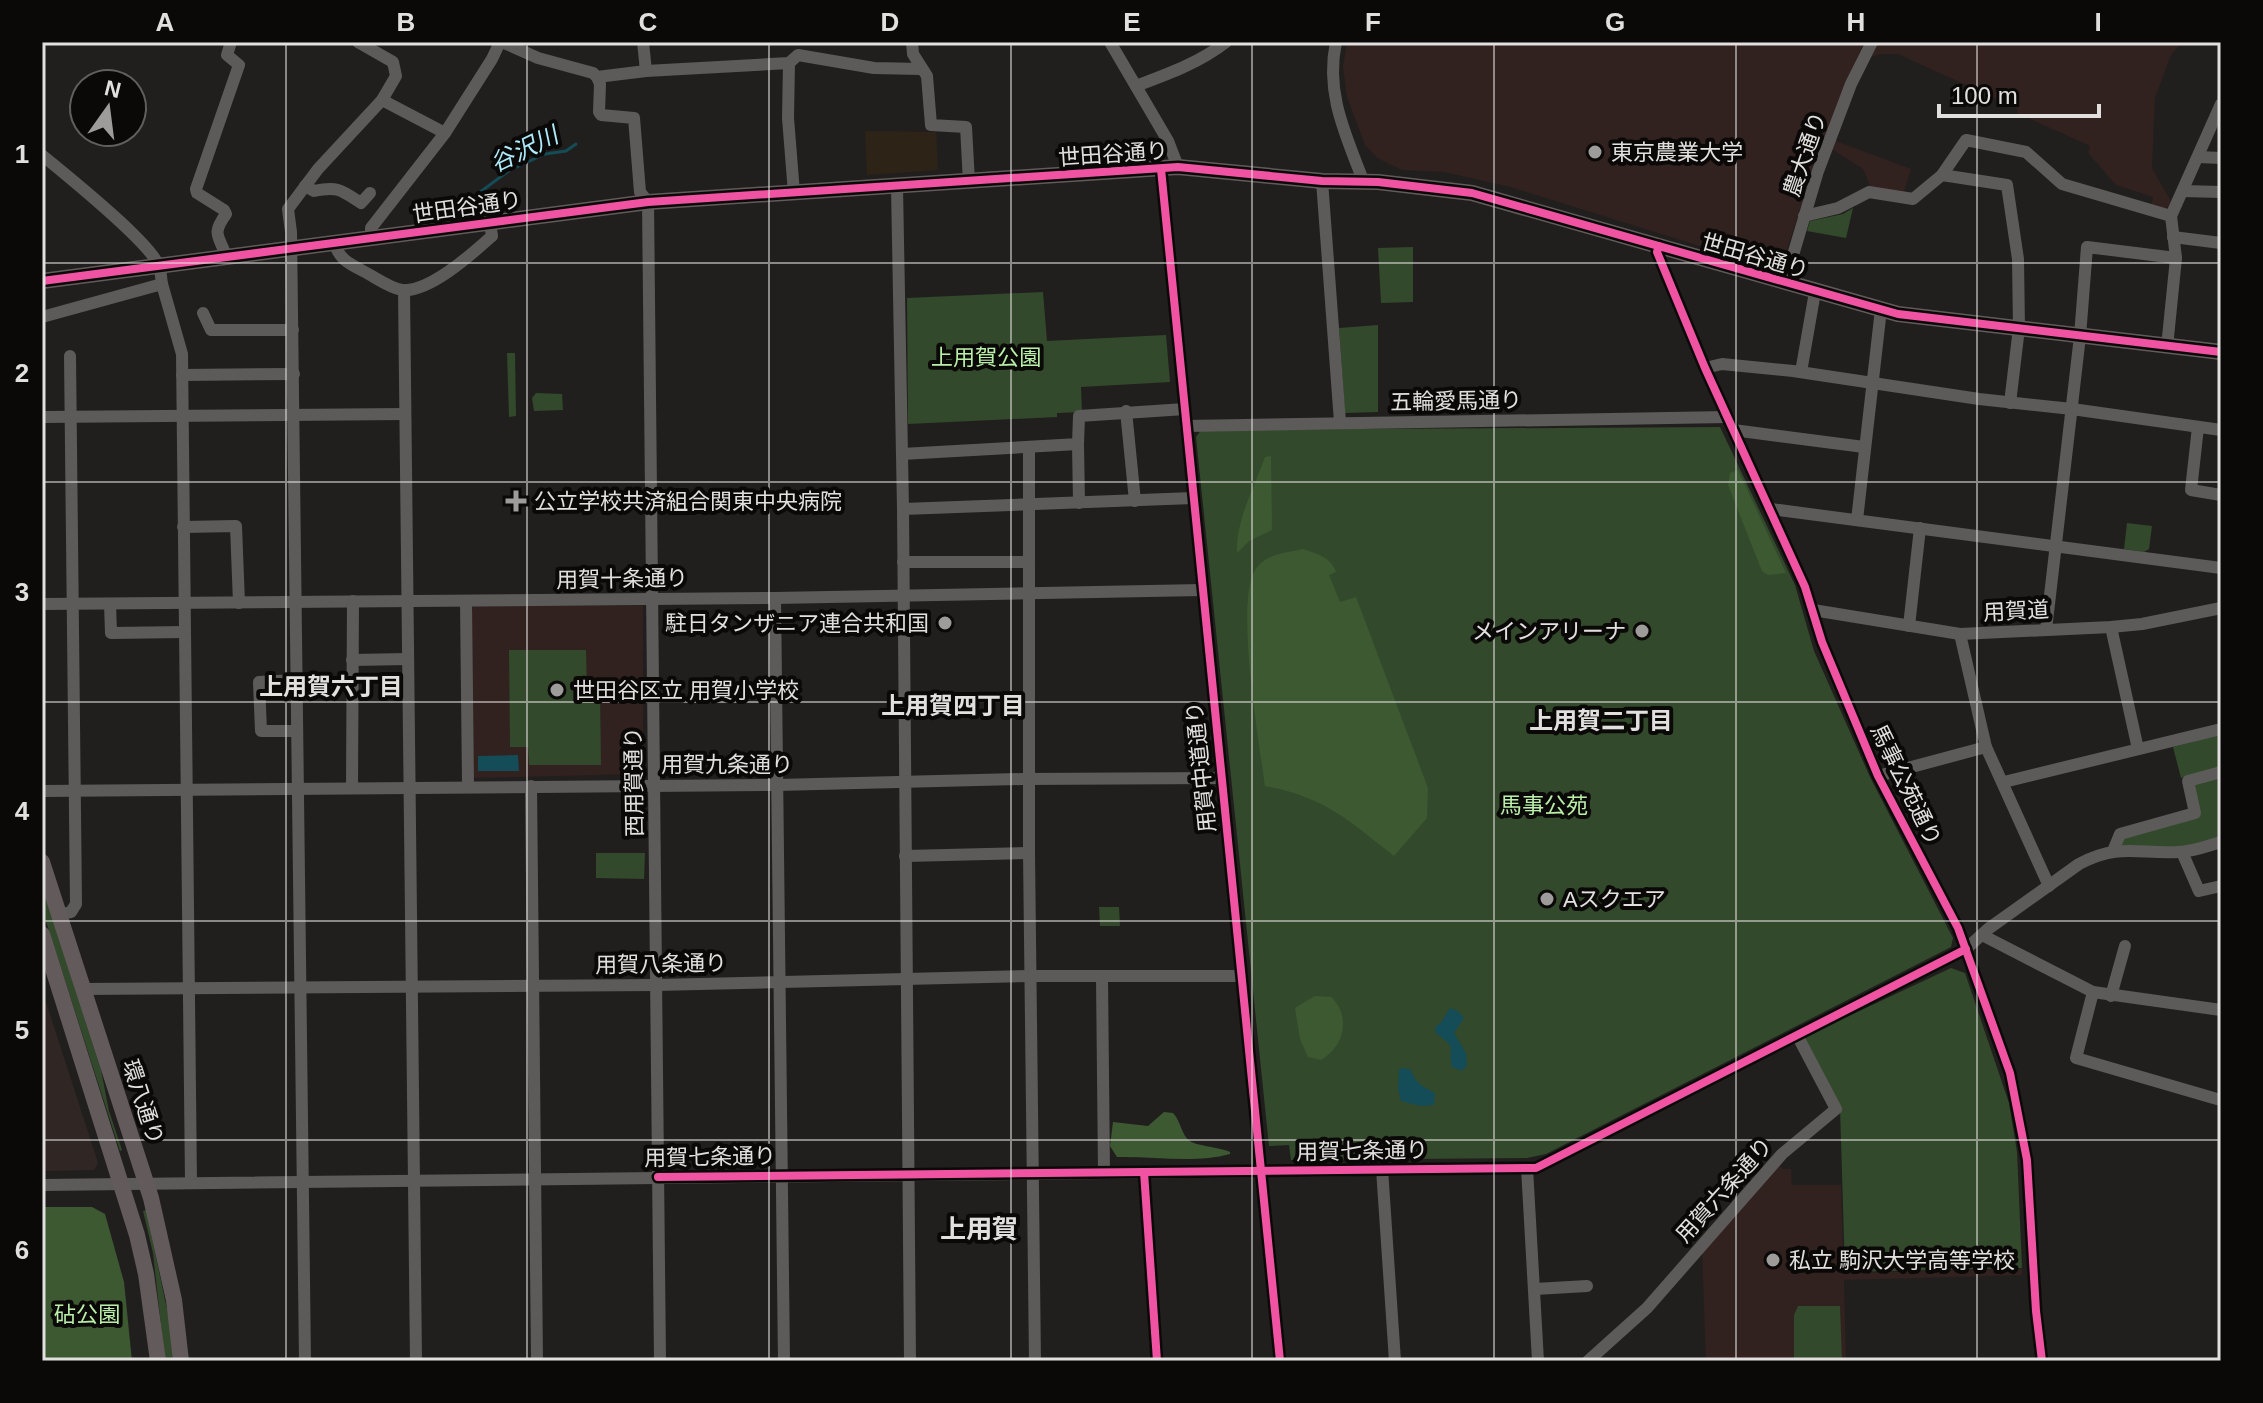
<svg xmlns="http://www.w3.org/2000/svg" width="2263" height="1403" font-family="Arial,'Noto Sans JP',sans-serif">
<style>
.commercial{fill:#2d2316}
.built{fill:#302725}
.education{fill:#31211f}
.green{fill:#33492b}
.forest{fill:#3d5932}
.water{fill:#144c57}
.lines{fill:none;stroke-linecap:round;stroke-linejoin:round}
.stream{stroke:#144c57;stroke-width:3}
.minor{stroke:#5c5b5a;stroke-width:12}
.major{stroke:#635b5b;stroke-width:16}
.cycleway-casing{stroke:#0a0908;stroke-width:13}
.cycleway{stroke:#f153a3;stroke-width:8}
.grid{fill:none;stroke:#e2e0df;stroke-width:2;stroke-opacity:0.55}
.poi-dot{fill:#9e9c9b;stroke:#0a0908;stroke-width:3}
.labels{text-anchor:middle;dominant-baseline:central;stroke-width:8;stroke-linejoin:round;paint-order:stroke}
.poi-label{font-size:22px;fill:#e2e0df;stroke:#0a0908;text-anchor:start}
.street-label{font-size:22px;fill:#e2e0df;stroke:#0a0908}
.park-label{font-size:22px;fill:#baefa8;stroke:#0a0908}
.water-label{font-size:24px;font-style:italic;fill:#aeecfb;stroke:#0a0908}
.neighbourhood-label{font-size:24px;font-weight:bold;fill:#e2e0df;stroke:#0a0908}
.quarter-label{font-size:26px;font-weight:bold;fill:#e2e0df;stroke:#0a0908}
.neatline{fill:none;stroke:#e2e0df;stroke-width:3}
.grid-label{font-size:26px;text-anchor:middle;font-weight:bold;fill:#e2e0df}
</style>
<rect width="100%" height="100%" fill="#211f1e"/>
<path class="commercial" d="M865,131L936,132L938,170L867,175Z"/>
<path class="built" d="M42,990L98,1163L94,1170L42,1171Z"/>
<g class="education">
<path d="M1347,42H1864L1839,99L1810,178L1780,271L1510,187L1444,172L1402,170L1377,158L1365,145L1347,97L1343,66Z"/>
<path d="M1878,42H2182L2171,55L2155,98L2152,168L2173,205L2161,209L2151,206L2153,197L2116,185L2088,153L2090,146L2017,113L2018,109L1898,54H1880L1868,58Z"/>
<path d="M1833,140L1911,169L1903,195L1871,188L1863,169L1830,148Z"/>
<path d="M474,606H643V770L639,774L475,778L472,775V610Z"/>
<path d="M1779,1164L1783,1169H1791L1792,1185H1841L1844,1273L2022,1269V1275L1844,1280L1846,1361H1706L1702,1252Z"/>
</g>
<g class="green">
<path d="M1853,208L1846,238L1807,231L1810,221L1843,214Z"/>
<path d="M1413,247V302L1381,303L1378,248Z"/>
<path d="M1043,292L1047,341L1166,335L1170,382L1081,387L1082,412L1057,413V417L908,424L907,298Z"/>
<path d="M1378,325V412L1345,413L1339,328Z"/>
<path d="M515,353L516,416L509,417L507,353Z"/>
<path d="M536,393L562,394L563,410L534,411L532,398Z"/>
<path d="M1720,427L1795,585L1814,651L1870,777L1953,938L1951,947L1546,1154L1527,1158L1291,1160L1289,1145L1269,1146L1196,437L1201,430Z"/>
<path d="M2127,523L2152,526L2149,549L2144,552L2124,549Z"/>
<path d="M509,650H586L587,691L600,692L601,765H529L528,747H510Z"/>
<path d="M2221,734V767L2181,778L2173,747Z"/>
<path d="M2221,776V839L2184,848L2118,847L2123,836L2198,816L2192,784Z"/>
<path d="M596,853H645L644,879L596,878Z"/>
<path d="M42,885L101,1070L109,1111L122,1150L120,1151L42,909Z"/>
<path d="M1099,907H1119L1120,926H1100Z"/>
<path d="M1951,968L1965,973L2009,1103L2017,1152L2022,1268L1845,1272L1840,1108L1804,1037Z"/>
<path d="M146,1210L169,1319L173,1361H165L153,1253L143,1211Z"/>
<path d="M1798,1306H1840L1842,1361H1794V1315Z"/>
</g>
<g class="forest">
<path d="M1271,456L1272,530L1249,541L1237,553C1236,519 1254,489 1265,457Z"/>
<path d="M1738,470L1786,573L1768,575L1762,571L1728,485L1730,473Z"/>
<path d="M1303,549C1317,554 1331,557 1336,572L1329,575L1340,602L1356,597L1428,788L1427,818L1394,856C1348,820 1325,797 1265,786C1259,742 1236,607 1254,572C1263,554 1286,553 1303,549Z"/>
<path d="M1315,996L1331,997C1351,1016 1345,1046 1321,1060L1308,1057L1300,1039L1295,1008Z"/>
<path d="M1164,1112L1173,1113C1181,1121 1181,1135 1190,1141C1197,1146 1219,1147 1230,1152V1154C1194,1164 1154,1156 1117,1157L1110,1146L1113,1122L1148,1126Z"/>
<path d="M42,1207H92L105,1214L124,1282L132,1361H42Z"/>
</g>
<g class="water">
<path d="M518,755L519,771H478V756Z"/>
<path d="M1450,1008L1458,1011L1464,1018L1454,1033L1466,1053L1467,1065L1462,1071L1452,1067C1446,1043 1461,1053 1435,1032L1436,1026L1440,1024Z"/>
<path d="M1404,1068L1411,1070C1416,1084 1423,1087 1435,1093L1434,1105L1420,1106L1401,1101L1398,1089L1399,1069Z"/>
</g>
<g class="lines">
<g class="stream">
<path d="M501,156L513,168"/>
<path d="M449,215L510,170L545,154L566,151L576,144"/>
</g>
<g class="minor">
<path d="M502,42L538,58L593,73L597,77L646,71L789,63L798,55L874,68L921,69"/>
<path d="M643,42L646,71"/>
<path d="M912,42L913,54L927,76L931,125L966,127L969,182"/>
<path d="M1110,42L1168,141L1178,167"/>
<path d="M1336,42C1325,94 1346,135 1364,183"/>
<path d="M789,63L788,118L794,193"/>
<path d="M597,77L600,84L599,112L601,115L634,118L640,192L648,202L660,1361"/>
<path d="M1136,86C1168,74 1199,63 1226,42"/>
<path d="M382,100L445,133"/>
<path d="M42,155C66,175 149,241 159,266C161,271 161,278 162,284L42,317"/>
<path d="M2198,157L2221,158"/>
<path d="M1161,169L1280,1361"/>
<path d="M1942,175L2007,185L2018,259L2019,328L2010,403"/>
<path d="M1322,181L1340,422"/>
<path d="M305,186L314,191C338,186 341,190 361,203L370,193"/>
<path d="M897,187L903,509L910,1361"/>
<path d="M2183,191L2221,192"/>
<path d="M1804,216L1838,208L1869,192L1913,199L1942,175L1966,140L2026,152L2062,184L2171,216"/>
<path d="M2173,237L2221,243"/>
<path d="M371,238V228L445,133L492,59L500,42"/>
<path d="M334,242C339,259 348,263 363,271C375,277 389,288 402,290C429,293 473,253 492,236L490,223"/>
<path d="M1659,246L1657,252L1705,368L1805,587L1822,642L1878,776L1958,928L2010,1073L2027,1160L2036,1311L2042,1361"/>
<path d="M226,256C219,235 211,235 226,214L224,210L197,193L196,189L239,65L227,55L231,42"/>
<path d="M1785,282L1818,171L1851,84L1872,42"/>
<path d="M162,284L182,354L191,1183"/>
<path d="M404,290L416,1361"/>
<path d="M203,313L211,330H293"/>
<path d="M2167,347L2176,258L2171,216L2221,104"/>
<path d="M1705,368L1722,364L1793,371L1979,399L2072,409L2221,430"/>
<path d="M1801,372L1815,292"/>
<path d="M182,375L294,374"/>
<path d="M1126,411L1135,501"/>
<path d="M42,417L405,414"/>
<path d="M1186,426L1727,417"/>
<path d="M2198,427L2191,490L2221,495"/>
<path d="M1733,430L1864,447"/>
<path d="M1078,444L1079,503"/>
<path d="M1029,447V853L1035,1361"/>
<path d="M902,454L1078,444L1079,416L1185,409"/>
<path d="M903,509L1193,498"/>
<path d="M1771,509L2221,568"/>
<path d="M1857,520L1881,309"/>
<path d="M183,527L236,526L239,603"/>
<path d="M903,562H1029"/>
<path d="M775,598L784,1361"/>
<path d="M466,601L468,785"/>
<path d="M42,604L775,598L1202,590"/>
<path d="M110,604L111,633L185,632"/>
<path d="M1813,610L1960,634L2111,627L2142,624L2221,608"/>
<path d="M1909,626L1920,528"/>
<path d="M2111,627L2138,749"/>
<path d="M2046,630L2080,336L2087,247L2176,258"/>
<path d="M1960,634L1986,747L2049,886"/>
<path d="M352,660L408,659"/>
<path d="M295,680L259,682L261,731H296"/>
<path d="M1878,776L1986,747"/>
<path d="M2004,782L2221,729"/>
<path d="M531,786L537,1361"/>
<path d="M352,787L353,601"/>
<path d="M42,791L777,785L1023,779L1220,778"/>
<path d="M2113,851L2120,834L2195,813L2188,781L2221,772"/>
<path d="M2182,852L2199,891L2221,886"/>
<path d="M905,856L1029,853"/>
<path d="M59,915L71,912L76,904L70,356"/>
<path d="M1982,935L2093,992L2221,1010"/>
<path d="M1102,977L1104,1172"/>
<path d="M83,989L656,985L1031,976H1241"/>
<path d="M2093,992L2076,1058L2217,1099"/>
<path d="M2111,996L2125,946"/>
<path d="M1527,1168L1538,1361"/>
<path d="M1382,1169L1395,1361"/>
<path d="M1144,1172L1157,1361"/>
<path d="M42,1185L1536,1168L1966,949L1988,929L2079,864C2119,843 2137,854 2178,852C2192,852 2207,846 2221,842"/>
<path d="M1535,1289L1587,1286"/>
<path d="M305,1361L291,232L288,209L318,169L382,100L396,76L393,62L358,42"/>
<path d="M1588,1361L1647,1308L1782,1154L1836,1109L1797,1035"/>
</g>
<g class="major">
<path d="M42,281L648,202L1178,167L1322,181L1378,182L1472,193L1898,314L2221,352"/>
<path d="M42,862L151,1198L174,1300L181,1361"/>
<path d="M42,934L137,1235L146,1274L158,1361"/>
</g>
<g class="cycleway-casing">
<g id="cycleway">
<path d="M1161,169L1280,1361"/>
<path d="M1659,246L1657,252L1705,368L1805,587L1822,642L1878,776L1958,928L2010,1073L2027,1160L2036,1311L2042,1361"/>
<path d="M42,281L648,202L1178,167L1322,181L1378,182L1472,193L1898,314L2221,352"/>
<path d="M1144,1172L1157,1361"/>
<path d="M658,1177L1536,1168L1966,949"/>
</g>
</g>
<use href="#cycleway" class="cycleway"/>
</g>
<path class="grid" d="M286,42V1361M527,42V1361M769,42V1361M1011,42V1361M1252,42V1361M1494,42V1361M1736,42V1361M1977,42V1361M42,263H2221M42,482H2221M42,702H2221M42,921H2221M42,1140H2221"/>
<g class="poi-dot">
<circle cx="1595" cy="152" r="8"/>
<path d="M512 489h8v8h8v8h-8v8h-8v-8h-8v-8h8z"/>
<circle cx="945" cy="623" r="8"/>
<circle cx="1642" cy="631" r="8"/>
<circle cx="557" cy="690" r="8"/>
<circle cx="1547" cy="899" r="8"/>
<circle cx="1773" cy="1260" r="8"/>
</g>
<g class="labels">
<g class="poi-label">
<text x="1611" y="152">東京農業大学</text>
<text x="534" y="501">公立学校共済組合関東中央病院</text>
<text x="929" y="623" text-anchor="end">駐日タンザニア連合共和国</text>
<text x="1626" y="631" text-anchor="end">メインアリーナ</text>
<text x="573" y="690">世田谷区立 用賀小学校</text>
<text x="1563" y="899">Aスクエア</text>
<text x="1789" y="1260">私立 駒沢大学高等学校</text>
</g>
<g class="street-label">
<text transform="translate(1113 154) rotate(-4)">世田谷通り</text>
<text transform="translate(1805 154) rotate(-71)">農大通り</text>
<text transform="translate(467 207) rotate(-8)">世田谷通り</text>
<text transform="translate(1755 256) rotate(16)">世田谷通り</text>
<text transform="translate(1456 401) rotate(-1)">五輪愛馬通り</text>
<text transform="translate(622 579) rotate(-1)">用賀十条通り</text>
<text transform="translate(2016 611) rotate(-3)">用賀道</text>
<text x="727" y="764">用賀九条通り</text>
<text transform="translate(1201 767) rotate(-96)">用賀中道通り</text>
<text transform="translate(634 782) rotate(-91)">西用賀通り</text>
<text transform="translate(1906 785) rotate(64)">馬事公苑通り</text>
<text transform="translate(661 964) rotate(-1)">用賀八条通り</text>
<text transform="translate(143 1102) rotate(72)">環八通り</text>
<text transform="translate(1362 1151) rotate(-1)">用賀七条通り</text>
<text transform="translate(710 1157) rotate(-1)">用賀七条通り</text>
<text transform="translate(1724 1190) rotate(-48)">用賀六条通り</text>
</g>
<g class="park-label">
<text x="986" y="357">上用賀公園</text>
<text x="1544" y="805">馬事公苑</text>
<text x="87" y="1314">砧公園</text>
</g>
<g class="water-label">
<text transform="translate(524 149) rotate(-26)">谷沢川</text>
</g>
<g class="neighbourhood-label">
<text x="331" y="686">上用賀六丁目</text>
<text x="953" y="705">上用賀四丁目</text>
<text x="1601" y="720">上用賀二丁目</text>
</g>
<g class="quarter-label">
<text x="979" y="1229">上用賀</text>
</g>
</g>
<rect width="2263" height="1403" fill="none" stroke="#0a0908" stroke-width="88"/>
<g transform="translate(108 108) rotate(14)"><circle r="38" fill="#0a0908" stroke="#605f5e" stroke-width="2"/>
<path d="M0-6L14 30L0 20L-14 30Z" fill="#9e9c9b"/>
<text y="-12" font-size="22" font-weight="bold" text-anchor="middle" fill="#e2e0df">N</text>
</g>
<path d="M1939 104v12h160v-12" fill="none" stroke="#e2e0df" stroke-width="4"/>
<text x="1951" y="104" font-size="24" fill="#e2e0df" stroke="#0a0908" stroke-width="6" paint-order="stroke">100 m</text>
<rect x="44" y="44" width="2175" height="1315" class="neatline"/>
<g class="grid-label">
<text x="165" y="31">A</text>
<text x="406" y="31">B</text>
<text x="648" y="31">C</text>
<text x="890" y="31">D</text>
<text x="1132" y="31">E</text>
<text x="1373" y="31">F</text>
<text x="1615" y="31">G</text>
<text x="1856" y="31">H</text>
<text x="2098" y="31">I</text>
<text x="22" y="163">1</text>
<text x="22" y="382">2</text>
<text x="22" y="601">3</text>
<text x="22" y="820">4</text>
<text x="22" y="1039">5</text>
<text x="22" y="1259">6</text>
</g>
</svg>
